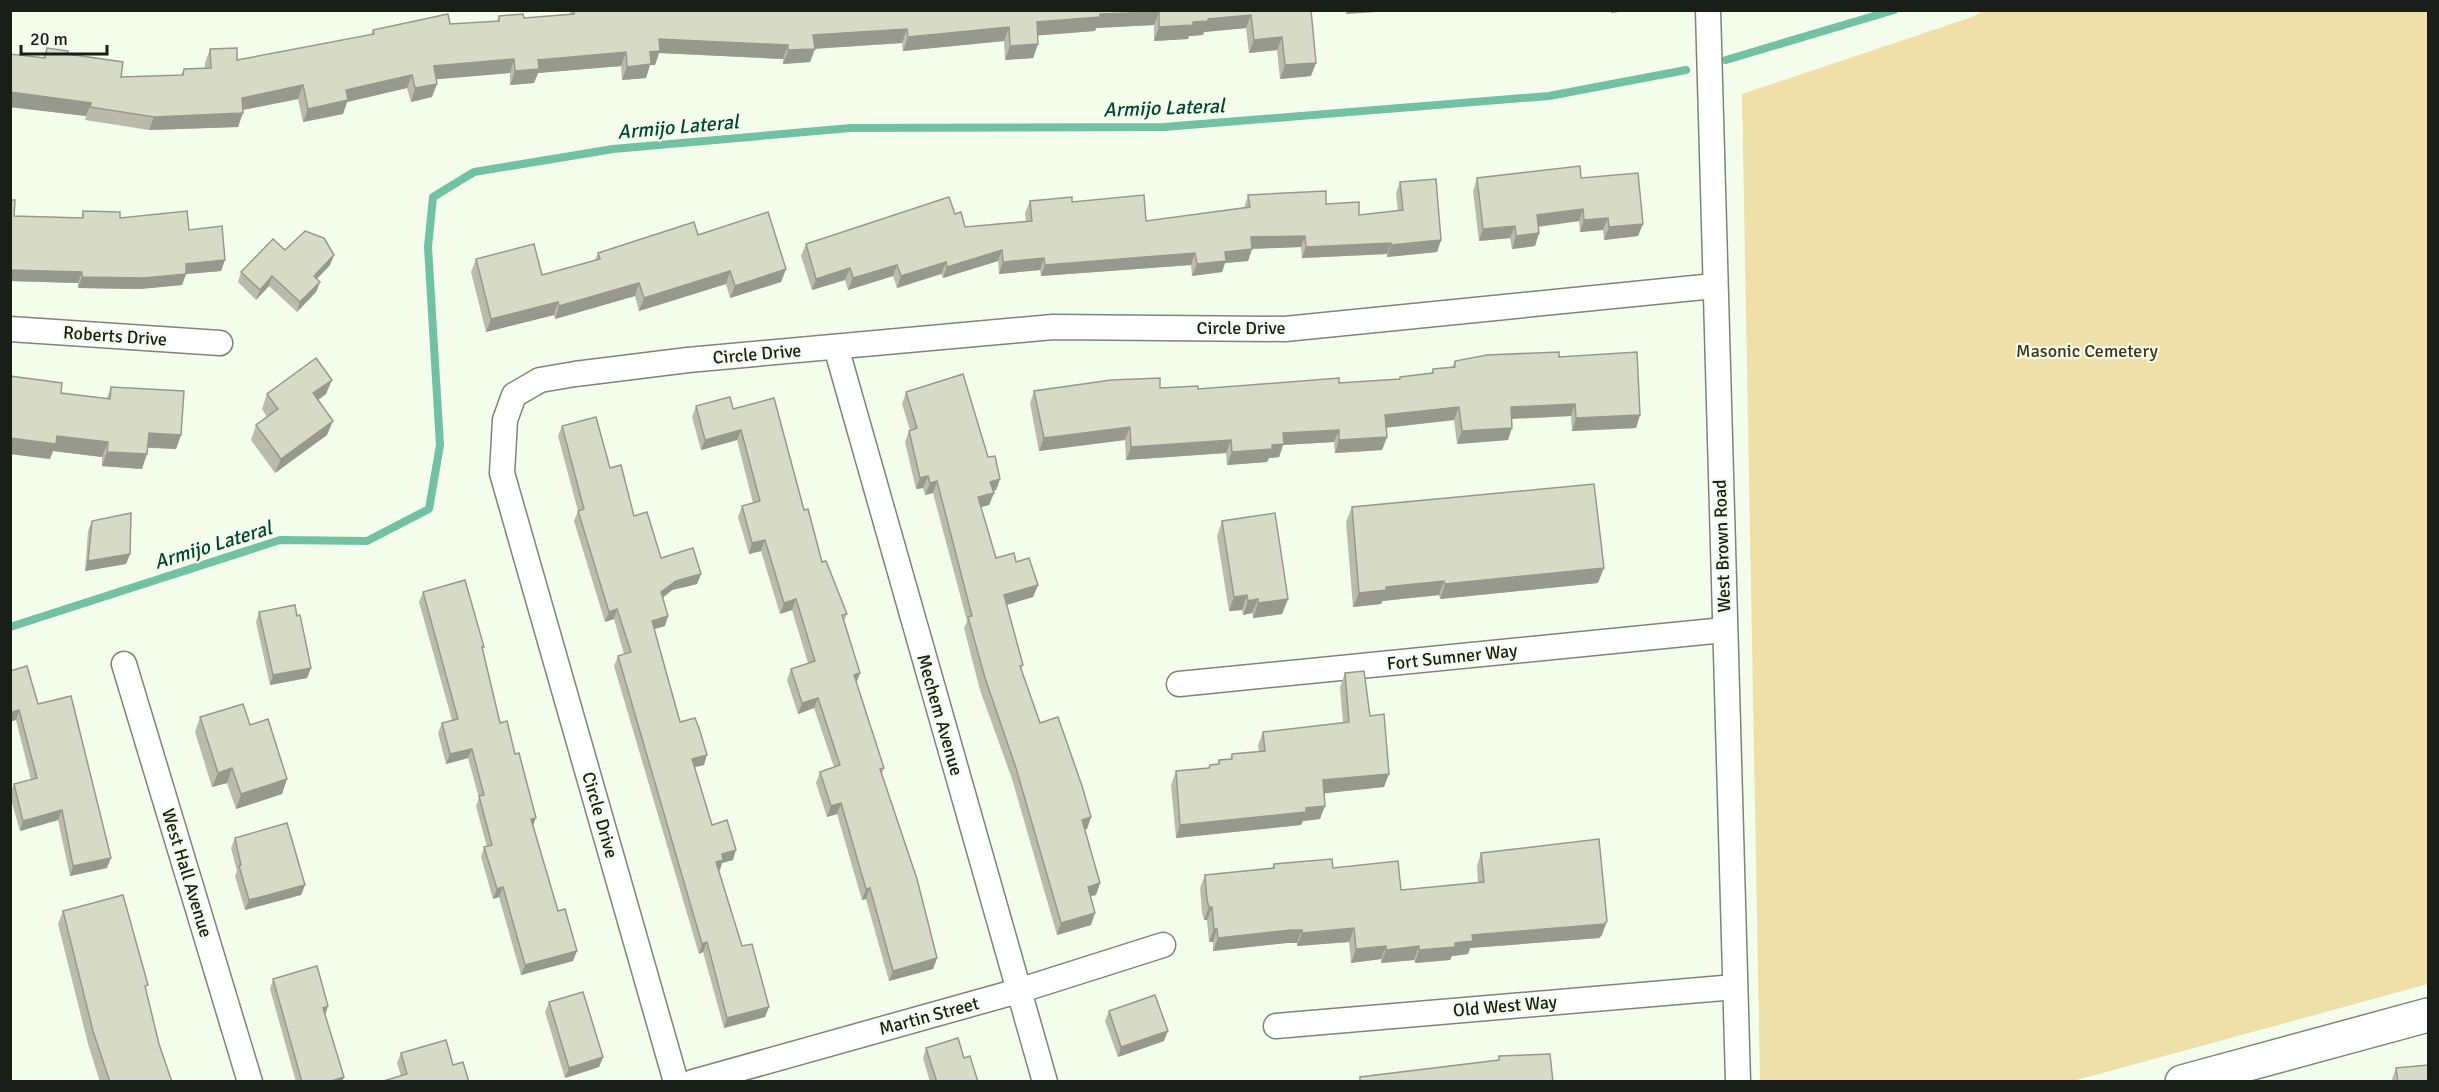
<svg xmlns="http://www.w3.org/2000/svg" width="2439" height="1092" font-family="Signika,sans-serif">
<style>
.green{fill:#efdfa8}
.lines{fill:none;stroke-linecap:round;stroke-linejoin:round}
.stream{stroke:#72c1a3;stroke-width:8}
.street-casing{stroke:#7d8576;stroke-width:27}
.secondary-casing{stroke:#7d8576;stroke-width:36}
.street{stroke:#fff;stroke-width:24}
.secondary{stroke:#fff;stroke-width:33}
.wall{fill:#babbac}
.shaded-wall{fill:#97998c}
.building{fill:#d8dac8;stroke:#97998c;stroke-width:1.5}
.labels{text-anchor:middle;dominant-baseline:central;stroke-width:4.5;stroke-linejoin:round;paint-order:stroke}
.street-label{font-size:18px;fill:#1a1e18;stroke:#f4fdec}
.park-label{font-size:18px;fill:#3e3617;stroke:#f4fdec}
.water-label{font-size:20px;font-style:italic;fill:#004633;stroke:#f4fdec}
</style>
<rect width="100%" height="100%" fill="#f4fdec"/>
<path class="green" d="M1983,11H2428V984L2073,1081H1760L1742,94L1972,17Z"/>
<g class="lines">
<g class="stream">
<path d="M1726,60L1894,10"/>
<path d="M10,627L280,540L367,541L429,509L440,445L428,247L433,197L474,172L613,149L851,128L1164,127L1549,96L1686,70"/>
</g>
<g class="street-casing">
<g id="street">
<path d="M1708,10L1738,1082"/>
<path d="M10,329L220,343"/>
<path d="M836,347L1045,1082"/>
<path d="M124,664L250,1082"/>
<path d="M1179,684L1724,630"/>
<path d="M1276,1026L1735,987"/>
<path d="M676,1082L502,473L505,420L514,395L540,380L575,374L688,360L1053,327L1285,329L1714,286"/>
<path d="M693,1082L1018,991L1163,945"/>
</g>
</g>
<g class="secondary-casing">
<path id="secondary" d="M2182,1082L2428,1015"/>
</g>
<use href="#street" class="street"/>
<use href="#secondary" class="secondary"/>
</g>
<g class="wall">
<path d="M571,10H1311V76L1280,79L1277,50L1249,53L1246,28L1204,32L1203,35L1189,36L1188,39L1154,41V25L1096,28L1095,31L1038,35V44L1033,58L1005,60L1004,41L903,51L902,43L815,49L810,62L783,64V59L659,53L655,65H650L646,78L622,80L621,66L538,73L534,83L510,85V73L436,79L432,97L411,102L407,88L347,102L343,114L303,122L298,99L243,110L238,127L149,130L85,120L86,116L10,107V54L43,58L47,48L68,54L121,77L181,75L184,69L205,68V63L210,49L237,60L371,35L373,30L497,21L499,16L524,18L570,14Z"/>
<path d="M1477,178H1581L1638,236L1604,240L1603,230L1580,232L1579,221L1539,227V233L1535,246L1512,249L1510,238L1479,241L1473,191Z"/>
<path d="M1400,182L1441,240L1437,252L1387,257V254L1302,258L1301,247L1252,249L1248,261L1225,263L1222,272L1192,276L1191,265L1041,276L1040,270L999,274L998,261L943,278L941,274L897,288L893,276L848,290L845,280L812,290L801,256L806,244L955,214L965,227L1026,221L1025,213L1030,201L1072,202L1146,221L1244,208L1248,195L1326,204L1359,215L1398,211L1396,193Z"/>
<path d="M10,200L14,216L81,218L83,211L189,230L221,271L186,274L182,285L140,289L78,288V283L10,281Z"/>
<path d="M698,235L786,269L781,282L730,298L726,284L639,311L635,296L555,319L554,315L486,332L471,272L476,259L542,275L595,260L598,253Z"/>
<path d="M285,250L330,265L317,279L320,282L316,292L297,312L269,286L256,300L238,282L241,272Z"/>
<path d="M1559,357L1640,415L1636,428L1572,431L1571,416L1512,419L1508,440L1457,444L1454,420L1386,428L1387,437L1382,450L1335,453L1334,442L1283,445L1279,457L1269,458L1267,462L1227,465L1226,453L1126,460L1125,440L1039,451L1030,403L1034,391L1160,388L1198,389L1339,383L1399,379L1400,377L1431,373L1433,369L1452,367L1455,361Z"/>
<path d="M10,376L61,393L107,398L111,387L181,435L176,449L148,448L142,469L102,466V457L53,451L50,459L10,454Z"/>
<path d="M906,392L988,457L1000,479L996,490L993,491L994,493L989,505L981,507L996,558L1016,562L1038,585L1033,597L1006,605L1023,665L1021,669L1040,723L1091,817L1087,829H1084L1100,883L1096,895L1090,896L1091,925L1057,935L1012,779L980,690L964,628L967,621L933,493L925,495L923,488L916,489L905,442L909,431L910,430L902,404Z"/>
<path d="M267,394H326L318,400L327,435L275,473L251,440L256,425L267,417L262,409Z"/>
<path d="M696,406L733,409L804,510L822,562L847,614L844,621L860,673L856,683L884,768L882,774L937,958L933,969L889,981L866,899L862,900L837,814L827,817L816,783L820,772L834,767L814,708L798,714L787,680L791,669L808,663L792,610L780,614L761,551L749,554L738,517L742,506L753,503L737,440L701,450L692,417Z"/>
<path d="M562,426L610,468L634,516L661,558L701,574L697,584L672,590L663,598L665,626L654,629L680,722L704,765L694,767L712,825L733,860L722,863L719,870L742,946L765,1017L724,1028L703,952L699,954L614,666L618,656L624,654L614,619L605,622L574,521L578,511L558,436Z"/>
<path d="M1352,507L1598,583L1440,599L1439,595L1382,601L1381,604L1353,607L1346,522Z"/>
<path d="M92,521L130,554L126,564L85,571L88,531Z"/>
<path d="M1222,521L1288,599L1282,614L1253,618L1252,613L1243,615L1242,610L1229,611L1217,536Z"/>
<path d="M423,592L484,647L482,651L500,723L533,826L573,961L521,975L499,897L493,899L481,857L484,847H487L476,806L479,798L468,758L446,764L438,733L442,723L452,720L419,602Z"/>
<path d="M259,612L297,616L311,668L307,678L270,685L256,622Z"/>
<path d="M10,671L38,704L107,868L70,876L58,820L20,831L10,796V793L14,784L31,780L16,720Z"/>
<path d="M1345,673L1370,716L1384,787L1324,793L1320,819L1303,821L1301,825L1176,838L1171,785L1176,771L1208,768L1210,765L1217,764L1219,760L1230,759L1232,754L1259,752L1258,745L1263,732L1343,723L1340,687Z"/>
<path d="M200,717L250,725L287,779L282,794L236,809L227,783L212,787L195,732Z"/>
<path d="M235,838L305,885L301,895L245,910L235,876L237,871L231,848Z"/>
<path d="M1481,853L1602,935L1599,938L1470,948L1468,954L1452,956L1450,960L1415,963L1414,960L1381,963V959L1351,963L1349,942L1297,946V943H1287L1213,951V942H1209L1207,920H1204L1202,913L1200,888L1205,875L1272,868L1274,864L1333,868L1401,890L1478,883L1477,866Z"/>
<path d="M63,911L146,991L159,1044L172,1082H100L88,1044L58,924Z"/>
<path d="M273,979L344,1077L342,1082H296L270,989Z"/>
<path d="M549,1002L603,1057L599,1067L565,1078L545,1012Z"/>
<path d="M1109,1011L1164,1041L1118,1057L1105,1021Z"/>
<path d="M926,1048L964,1058L978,1082H930L923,1058Z"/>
<path d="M401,1053L453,1065L401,1076L397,1063Z"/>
<path d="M2396,1068L2428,1082H2391Z"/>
</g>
<g class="shaded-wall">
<path d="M1347,10H1408L1346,14Z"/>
<path d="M1612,10H1636L1611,13Z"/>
<path d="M1159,12L1154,25L1096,28L1095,31L1032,36L1037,22L1100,14Z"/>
<path d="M1251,15L1246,28L1204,32L1203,35L1189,36L1188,39L1154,41L1159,27L1193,22L1208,19Z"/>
<path d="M1009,27L1004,41L903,51L908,37Z"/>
<path d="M907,29L902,43L808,49L813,35Z"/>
<path d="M1282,37L1277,50L1249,53L1254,40Z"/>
<path d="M659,39L788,45L783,59L659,53L655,65H650L646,78L622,80L627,67L650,52Z"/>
<path d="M1038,44L1033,58L1005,60L1010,46Z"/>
<path d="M815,49L810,62L783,64L788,50Z"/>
<path d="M626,52L621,66L538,73L534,83L510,85L515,71L538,60Z"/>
<path d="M514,59L510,73L429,80L434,66Z"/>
<path d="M1316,63L1311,76L1280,79L1285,65Z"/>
<path d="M412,75L407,88L347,102L343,114L303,122L308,109L346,90Z"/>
<path d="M437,84L432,97L411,102L415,88Z"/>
<path d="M303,85L298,99L237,111L242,98Z"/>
<path d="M10,92L91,103L86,116L10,107Z"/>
<path d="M243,113L238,127L149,130L154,117Z"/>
<path d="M1583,209L1579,221L1533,227L1537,215Z"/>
<path d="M1608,218L1603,230L1580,232L1584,220Z"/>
<path d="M1643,224L1638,236L1604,240L1609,227Z"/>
<path d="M1515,226L1510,238L1479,241L1483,229Z"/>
<path d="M1539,233L1535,246L1512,249L1516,236Z"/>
<path d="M1305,236L1301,247L1247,249L1251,237Z"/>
<path d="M1441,240L1437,252L1387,257L1391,245Z"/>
<path d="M1391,243L1387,254L1302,258L1306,247Z"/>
<path d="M1252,249L1248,261L1225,263L1222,272L1192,276L1197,264L1225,252Z"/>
<path d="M1002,250L998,261L943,278L947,267Z"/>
<path d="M1195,253L1191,265L1041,276L1045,265Z"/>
<path d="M334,255L330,265L310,286L314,276Z"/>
<path d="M1044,258L1040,270L999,274L1003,262Z"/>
<path d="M225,260L221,271L186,274L182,285L140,289L78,288L82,277L186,264Z"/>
<path d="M946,262L941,274L897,288L901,276Z"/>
<path d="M897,265L893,276L848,290L853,278Z"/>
<path d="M850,268L845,280L812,290L816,279Z"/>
<path d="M786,269L781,282L730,298L735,286Z"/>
<path d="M11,270L82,272L78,283L10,281Z"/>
<path d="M730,271L726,284L639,311L644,298Z"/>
<path d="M272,276L269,286L256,300L260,290Z"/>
<path d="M320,282L316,292L297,312L300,302Z"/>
<path d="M639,283L635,296L555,319L559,306Z"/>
<path d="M558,302L554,315L486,332L491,319Z"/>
<path d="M332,380L326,394L307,408L313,393Z"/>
<path d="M1575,404L1571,416L1507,419L1511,407Z"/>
<path d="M1459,407L1454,420L1381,428L1385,415Z"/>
<path d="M1640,415L1636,428L1572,431L1576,418Z"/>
<path d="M333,421L327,435L275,473L281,459Z"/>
<path d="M1130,427L1125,440L1039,451L1044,438Z"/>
<path d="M1512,428L1508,440L1457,444L1462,431Z"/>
<path d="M741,430L737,440L701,450L705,440Z"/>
<path d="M1339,430L1334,442L1283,445L1279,457L1269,458L1267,462L1227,465L1232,452L1272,445L1283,433Z"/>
<path d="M149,433L181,435L176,449L143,447Z"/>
<path d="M57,436L108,442L102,457L53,451L50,459L10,454V438Z"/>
<path d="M1387,437L1382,450L1335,453L1339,440Z"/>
<path d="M1231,440L1226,453L1126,460L1131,447Z"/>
<path d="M107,452L147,454L142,469L102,466Z"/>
<path d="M928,476L923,488L916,489L920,478Z"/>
<path d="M1000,479L996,490L986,493L990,482Z"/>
<path d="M937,481L933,493L925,495L930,483Z"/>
<path d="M994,493L989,505L974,509L978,497Z"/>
<path d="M765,540L761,551L749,554L752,543Z"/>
<path d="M130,554L126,564L85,571L88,561Z"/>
<path d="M1604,568L1598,583L1440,599L1445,584Z"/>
<path d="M701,574L697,584L672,590L657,602L661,592L676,581Z"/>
<path d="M1444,581L1439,595L1382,601L1381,604L1353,607L1359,593L1386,587Z"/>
<path d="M1038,585L1033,597L999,607L1004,595Z"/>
<path d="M1247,595L1242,610L1229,611L1234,597Z"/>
<path d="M796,599L792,610L780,614L784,603Z"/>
<path d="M1258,599L1252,613L1243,615L1248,601Z"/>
<path d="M1288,599L1282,614L1253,618L1258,603Z"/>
<path d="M617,609L614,619L605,622L609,612Z"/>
<path d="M668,616L665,626L648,631L652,621Z"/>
<path d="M311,668L307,678L270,685L273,675Z"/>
<path d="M860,673L856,684L854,675Z"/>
<path d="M818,698L814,708L798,714L802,703Z"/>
<path d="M19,710L16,720L10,722V713Z"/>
<path d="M472,749L468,758L446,764L450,754Z"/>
<path d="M707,755L704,765L688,769L692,759Z"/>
<path d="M232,768L227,783L212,787L218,773Z"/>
<path d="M1389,774L1384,787L1318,794L1323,780Z"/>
<path d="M287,779L282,794L236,809L241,794Z"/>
<path d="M841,803L837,814L827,817L831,806Z"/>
<path d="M1325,806L1320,819L1303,821L1301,825L1176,838L1180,825Z"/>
<path d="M62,810L58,820L20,831L23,821Z"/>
<path d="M1091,817L1087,829L1077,831L1082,820Z"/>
<path d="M536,818L532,828L531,819Z"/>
<path d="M736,850L733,860L722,863L720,870L713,872L716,862L722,854Z"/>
<path d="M111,858L107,868L70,876L73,866Z"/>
<path d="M1100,883L1096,895L1083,898L1088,887Z"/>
<path d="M305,885L301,895L245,910L249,900Z"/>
<path d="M503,887L499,897L493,899L497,889Z"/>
<path d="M870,888L866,899L862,900L866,889Z"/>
<path d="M1209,907H1212L1207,920H1204Z"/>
<path d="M1095,913L1091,925L1057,935L1061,923Z"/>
<path d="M1607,921L1602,935L1599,938L1470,948L1468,954L1452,956L1450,960L1415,963L1419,950L1455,943L1472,935Z"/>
<path d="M1354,928L1349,942L1297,946L1302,933Z"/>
<path d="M1214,929H1217L1213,942H1209Z"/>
<path d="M1291,930H1302L1297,943H1287L1213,951L1218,938Z"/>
<path d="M707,942L703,952L699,954L702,944Z"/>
<path d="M1386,946L1381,959L1351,963L1356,949Z"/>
<path d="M1419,946L1414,960L1381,963L1386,950Z"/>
<path d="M577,951L573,961L521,975L525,965Z"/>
<path d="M937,958L933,969L889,981L893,971Z"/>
<path d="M328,1006L325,1016L323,1008Z"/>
<path d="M769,1007L765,1017L724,1028L727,1018Z"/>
<path d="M1168,1031L1164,1041L1118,1057L1121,1047Z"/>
<path d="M603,1057L599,1067L565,1078L569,1068Z"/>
<path d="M344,1077L342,1082H328Z"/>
</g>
<g class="building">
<path d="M574,10H1311L1316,63L1285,65L1282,37L1254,40L1251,15L1208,19V21L1193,22V25L1159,27V12L1100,14V17L1037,22L1038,44L1010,46L1009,27L908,37L907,29L813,35L815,49L788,50V45L659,39L660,51L650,52L651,64L627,67L626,52L538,60L539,69L515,71L514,59L434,66L437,84L415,88L412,75L346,90L348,100L308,109L303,85L242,98L243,113L154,117L90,107L91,103L10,92V54L45,58L47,48L68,51V54L123,62L121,77L183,75L184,69L211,68L210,49L237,48V60L374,34L373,30L448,14L450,24L499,21V16L523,14L524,18L574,14Z"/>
<path d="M1580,166L1581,178L1638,173L1643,224L1609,227L1608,218L1584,220L1583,209L1537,215L1539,233L1516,236L1515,226L1483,229L1477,178Z"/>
<path d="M1436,179L1441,240L1391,245V243L1306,247L1305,236L1251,237L1252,249L1225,252L1226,261L1197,264L1195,253L1045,265L1044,258L1003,262L1002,250L947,267L946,262L901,276L897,265L853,278L850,268L816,279L806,244L949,197L955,214L961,212L965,227L1032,221L1030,201L1072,197V202L1144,195L1146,221L1250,207L1248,195L1326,191V204L1359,202V215L1403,210L1400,182Z"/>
<path d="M10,200H15L14,216L83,218V211L120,212V218L187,211L189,230L222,226L225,260L186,264V274L144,278L82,277V272L11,270L10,274Z"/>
<path d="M768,212L786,269L735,286L730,271L644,298L639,283L559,306L558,302L491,319L476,259L534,244L542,275L600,259L598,253L694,222L698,235Z"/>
<path d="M305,231L324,238L334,255L314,276L320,282L300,302L272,276L260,290L241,272L273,239L285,250Z"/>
<path d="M1559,352V357L1637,352L1640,415L1576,418L1575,404L1511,407L1512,428L1462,431L1459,407L1385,415L1387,437L1339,440V430L1283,433L1284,444L1272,445V449L1232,452L1231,440L1131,447L1130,427L1044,438L1034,391L1111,380L1160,378V388L1198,386V389L1339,378V383L1400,379V377L1433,373V369L1455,367V361L1487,355Z"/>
<path d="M316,358L332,380L313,393L333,421L281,459L256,425L278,409L267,394Z"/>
<path d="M963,374L988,457L995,456L1000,479L990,482L994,493L978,497L996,558L1014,553L1016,562L1029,558L1038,585L1004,595L1023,665L1020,666L1040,723L1058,717L1082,786L1091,817L1082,820L1100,883L1088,887L1095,913L1061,923L1016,768L985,678L968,617L972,616L937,481L930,483L928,476L920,478L909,431L917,428L906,392Z"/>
<path d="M10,376L62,383L61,393L110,399L111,387L184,391L181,435L149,433L147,454L107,452L108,442L57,436L56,444L10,438Z"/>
<path d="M730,397L733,409L774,398L804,510L808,509L822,562L826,561L847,614L842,615L860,673L854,675L884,768L880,769L917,879L937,958L893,971L870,888L866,889L841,803L831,806L820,772L840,765L818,698L802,703L791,669L815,661L796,599L784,603L765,540L752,543L742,506L760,501L741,430L705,440L696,406Z"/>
<path d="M596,417L610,468L621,465L634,516L647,512L661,558L693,548L701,574L676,581L661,592L668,616L652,621L680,722L695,718L700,731L707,755L692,759L712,825L727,820L736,850L722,854L723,860L716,862L742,946L752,944L769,1007L727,1018L707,942L702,944L618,656L631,652L617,609L609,612L578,511L584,509L562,426Z"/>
<path d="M1594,484L1604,568L1445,584L1444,581L1386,587V590L1359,593L1352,507Z"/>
<path d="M131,513L130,554L88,561L92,521Z"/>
<path d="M1275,513L1288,599L1258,603V599L1248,601L1247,595L1234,597L1222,521Z"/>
<path d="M465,580L484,647H482L500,723L507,721L515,754L519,753L536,818L531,819L558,911L565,909L577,951L525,965L503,887L497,889L484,847L492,845L479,796L484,795L472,749L450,754L442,723L458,719L423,592Z"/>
<path d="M295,605L297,616L300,615L311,668L273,675L259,612Z"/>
<path d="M27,666L38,704L71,696L111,858L73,866L62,810L23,821L14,784L37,778L19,710L10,713V671Z"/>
<path d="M1364,671L1370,716L1384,714L1389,774L1323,780L1325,806L1306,808V812L1180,825L1176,771L1209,768L1210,765L1219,764V760L1232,759V754L1265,751L1263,732L1349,722L1345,673Z"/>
<path d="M243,704L250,725L268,719L287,779L241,794L232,768L218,773L200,717Z"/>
<path d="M287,823L305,885L249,900L239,866L241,865L235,838Z"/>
<path d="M1599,839L1607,921L1604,924L1472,935L1473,941L1455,943V947L1419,950V946L1386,950V946L1356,949L1354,928L1302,933V930H1291L1218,938L1217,929H1214L1212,907H1209L1207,900L1205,875L1274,868V864L1332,859L1333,868L1398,861L1401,890L1484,882L1481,853Z"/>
<path d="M123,895L148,985L145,986L159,1044L172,1082H110L93,1031L63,911Z"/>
<path d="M317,966L328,1006L323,1008L344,1077L328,1082H302L273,979Z"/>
<path d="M583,992L603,1057L569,1068L549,1002Z"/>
<path d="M1155,995L1168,1031L1121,1047L1109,1011Z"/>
<path d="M958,1038L964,1058L970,1056L978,1082H937L926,1048Z"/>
<path d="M446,1040L453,1065L463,1062L469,1082H380L407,1074L401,1053Z"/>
<path d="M1550,1054L1553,1082H1360V1077L1499,1060V1056Z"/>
<path d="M2428,1065V1082H2398L2396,1068Z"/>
</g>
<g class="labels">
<g class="street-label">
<text x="1241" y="328">Circle Drive</text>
<text transform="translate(115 336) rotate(4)">Roberts Drive</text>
<text transform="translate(757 354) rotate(-5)">Circle Drive</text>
<text transform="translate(1722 546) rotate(-92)">West Brown Road</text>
<text transform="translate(1452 657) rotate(-6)">Fort Sumner Way</text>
<text transform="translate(940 715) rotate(74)">Mechem Avenue</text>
<text transform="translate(600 815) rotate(74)">Circle Drive</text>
<text transform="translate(187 873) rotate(73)">West Hall Avenue</text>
<text transform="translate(1505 1006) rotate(-5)">Old West Way</text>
<text transform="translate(929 1016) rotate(-15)">Martin Street</text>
</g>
<g class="park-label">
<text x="2087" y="351">Masonic Cemetery</text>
</g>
<g class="water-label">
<text transform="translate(1164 108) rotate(-2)">Armijo Lateral</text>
<text transform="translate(678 127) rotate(-5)">Armijo Lateral</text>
<text transform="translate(213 545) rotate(-17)">Armijo Lateral</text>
</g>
</g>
<rect width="2439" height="1092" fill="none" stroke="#1a1e18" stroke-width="24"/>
<path d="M21 45v9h86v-9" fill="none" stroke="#1a1e18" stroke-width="3"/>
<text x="30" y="45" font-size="18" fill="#1a1e18" stroke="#f4fdec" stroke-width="4.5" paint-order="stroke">20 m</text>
</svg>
